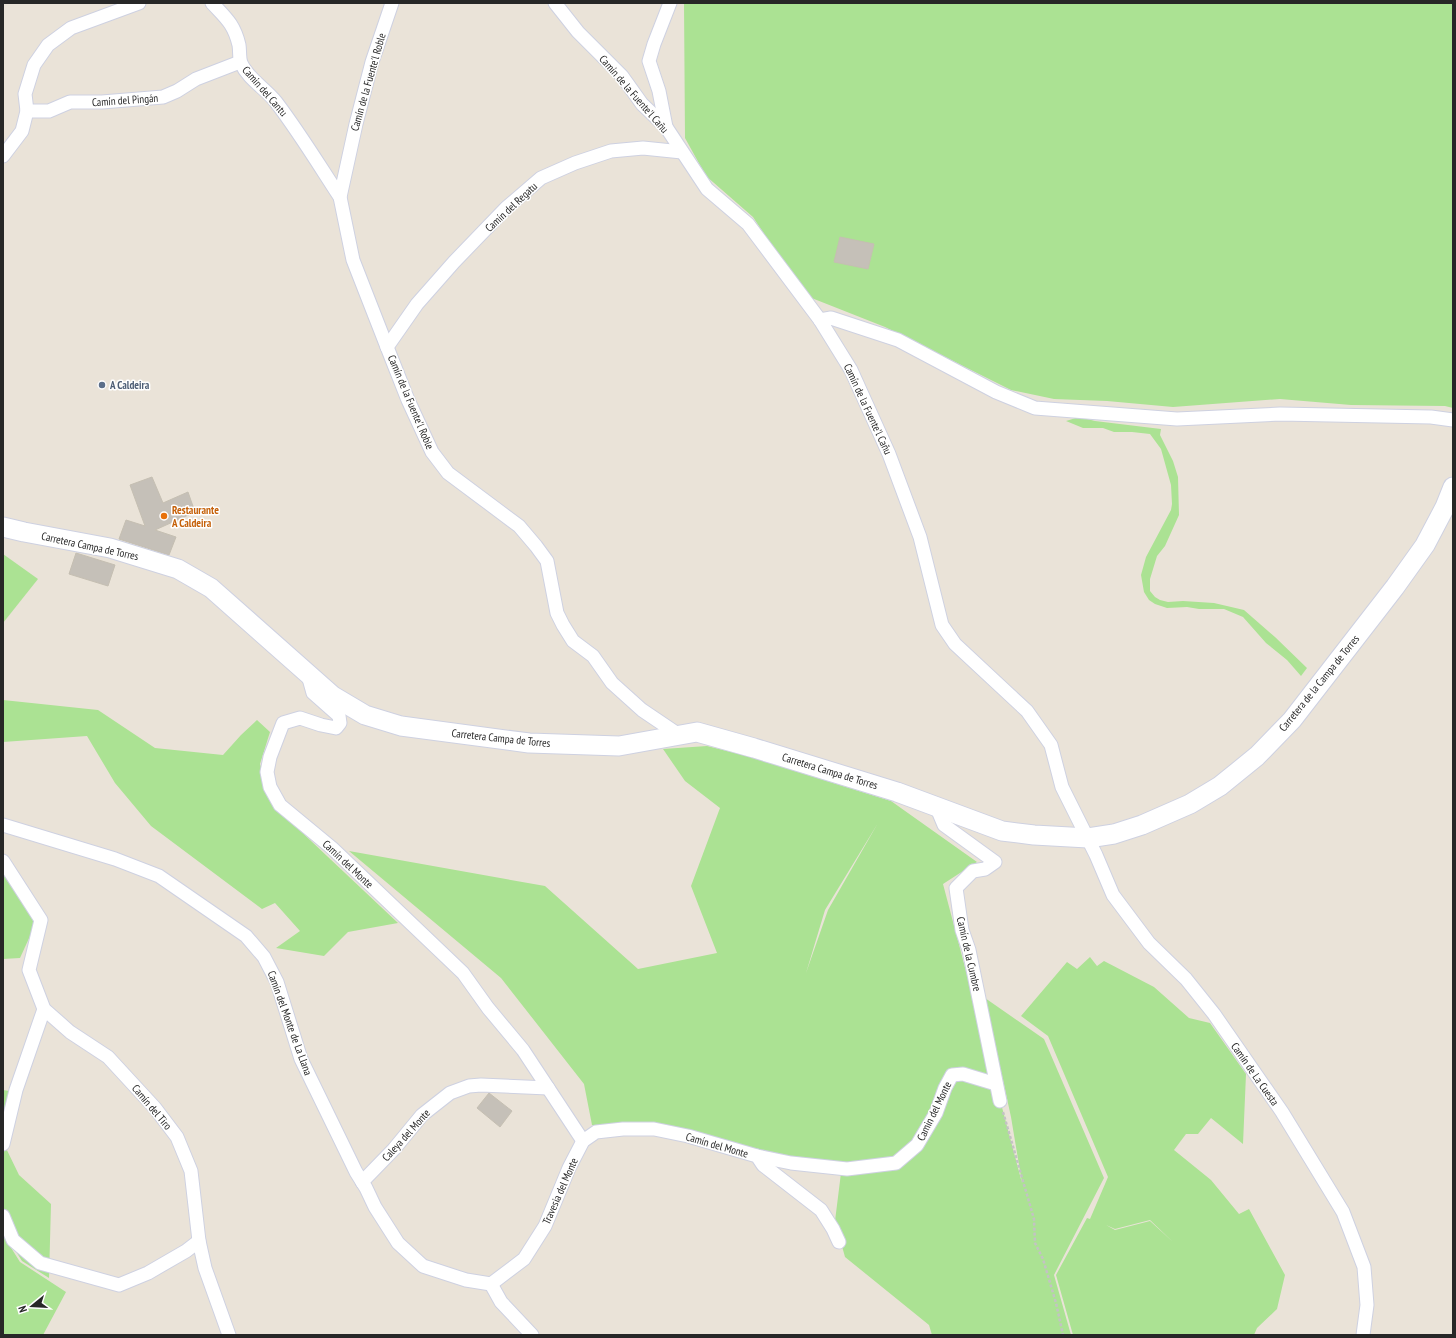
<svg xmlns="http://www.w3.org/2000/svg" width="1456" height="1338" font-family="'PT Sans Narrow',sans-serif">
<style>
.green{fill:#abe293;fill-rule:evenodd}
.building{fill:#c5c0b8;stroke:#c5bfb2}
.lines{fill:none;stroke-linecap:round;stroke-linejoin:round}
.street-casing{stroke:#ced1e1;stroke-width:15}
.secondary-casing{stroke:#ced1e1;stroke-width:21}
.path{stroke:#c3c3c3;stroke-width:2.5;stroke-dasharray:3 2;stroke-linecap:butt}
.street{stroke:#fff;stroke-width:13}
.secondary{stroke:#fff;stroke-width:19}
.service-dot{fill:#5c6f8a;stroke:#fff;stroke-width:1.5}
.food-dot{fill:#e8710a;stroke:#fff;stroke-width:1.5}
.labels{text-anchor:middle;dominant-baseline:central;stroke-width:3;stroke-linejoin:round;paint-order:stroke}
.street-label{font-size:11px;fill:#272727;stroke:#fff}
.service-label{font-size:11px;font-weight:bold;fill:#4e5e75;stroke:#fff;text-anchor:start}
.food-label{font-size:11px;font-weight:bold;fill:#c56008;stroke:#fff;text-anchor:start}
</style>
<rect width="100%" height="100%" fill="#eae3d8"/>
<g class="green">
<path d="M684,3H1453V408L1445,406L1351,405L1280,399L1173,407L1107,401L1054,399L1011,390L885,327L804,295L753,217L706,176L685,138Z"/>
<path d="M1079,417L1095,421L1161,429L1160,435L1173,461L1178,477L1179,515L1165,546L1157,556L1150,579V591L1155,597L1160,600L1168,602L1183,601L1214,603L1244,610L1275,637L1307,668L1301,676L1287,660L1266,643L1243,617L1224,609H1199L1187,607L1167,608L1155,604L1149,600L1144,592L1141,575L1146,557L1171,510L1172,504L1171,485L1161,449L1150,434L1132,432H1114L1103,428H1083L1066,421Z"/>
<path d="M3,554L38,579L3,623Z"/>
<path d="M3,700L98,710L155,748L223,755L241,735L257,720L270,732L260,764L274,806L398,923L348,932L324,956L276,948L300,931L275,903L262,909L151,826L115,783L87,736L3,742Z"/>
<path d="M707,746L747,756L891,801L977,862L943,884L1022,1183L1011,1117L985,998L1044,1039L1104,1178L1054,1275L1071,1335H932L929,1325L845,1257L835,1221L841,1173L680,1135L592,1125L584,1084L501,978L349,851L545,886L638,969L717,953L691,886L720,808L685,781L663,749ZM878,823L828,910L806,973L825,910Z"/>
<path d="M3,870L36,923L20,958L3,959Z"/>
<path d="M1090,957L1097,966L1104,961L1154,987L1189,1018L1210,1023L1246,1074L1243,1144L1211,1118L1198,1134H1186L1174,1150L1211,1180L1239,1214L1249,1209L1285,1275L1277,1309L1257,1328L1254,1335H1073L1056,1275L1087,1218L1090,1219L1108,1177L1048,1036L1021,1016L1067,962L1077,969ZM1150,1220L1173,1242L1150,1221L1115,1230L1106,1225L1115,1229Z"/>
<path d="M3,1090L9,1091L3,1119Z"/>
<path d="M3,1142L19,1175L51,1204L49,1278L22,1261L3,1231Z"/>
<path d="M3,1235L20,1262L66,1292L43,1335H3Z"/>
</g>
<g class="building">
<path d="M840,237L874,244L868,269L834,262Z"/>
<path d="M152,477L163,503L188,492L195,512L155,530L176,537L169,555L119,539L126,520L145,526L130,485Z"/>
<path d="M76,553L115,565L108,586L69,574Z"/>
<path d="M489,1093L512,1111L500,1127L477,1108Z"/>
</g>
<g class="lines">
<g class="street-casing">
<g id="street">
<path d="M212,3C226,18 234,24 239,45C240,51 239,58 241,63C248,79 265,88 276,102C299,132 319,165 340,197"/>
<path d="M392,3L372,62L356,124L340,197L353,260L387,347L408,400L432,452L448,473L519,526L536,546L547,561L557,613L563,625L573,641L593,656L612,683L642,710L679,735"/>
<path d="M555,3L578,32L622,76L642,104L666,127L707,189L748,224L820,320L851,370L889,454L920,537L942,625L955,644L1027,711L1051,745L1062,787L1096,855L1113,895L1149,943L1186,979L1214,1014L1282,1112L1343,1212L1364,1267L1367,1305L1363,1335"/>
<path d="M27,111H49L70,102H102L163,97L177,91L196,79L240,62"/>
<path d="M666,127L659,91L649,61L654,44L670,3"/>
<path d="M3,156L22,131L27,111L25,94L34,65L48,45L71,28L139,3"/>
<path d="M820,320L831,318L898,340L996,392L1035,408L1177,419L1280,414L1431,417L1453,420"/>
<path d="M387,347L417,304L454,262L506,208L541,178L575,163L611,151L643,148L682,152"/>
<path d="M308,675L313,693L339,716L340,723L336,728L321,725L300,718L283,723L270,757L267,772L270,787L280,805L332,848L463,973L488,1008L523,1050L583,1141"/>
<path d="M936,806L944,825L995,862L985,869L973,871L956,888L962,930L969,950L1000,1101"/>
<path d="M3,825L115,859L159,876L246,936L264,957L277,982L301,1059L356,1172L366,1188L375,1207L398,1243L423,1266L466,1280L491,1284L501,1302L532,1335"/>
<path d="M3,861L41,920L29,970L44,1009L70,1032L108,1057L155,1108L177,1137L191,1171L199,1241L205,1268L229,1335"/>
<path d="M3,1144L16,1090L44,1009"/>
<path d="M757,1156L791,1163L847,1169L896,1163L917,1145L936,1113L945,1088L952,1075L963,1074L996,1084"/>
<path d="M362,1182L394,1149L422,1115L450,1093L469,1086L481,1085L548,1088"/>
<path d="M3,1216L13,1240L40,1263L119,1285L148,1273L186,1251L199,1241"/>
<path d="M491,1284L524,1259L545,1226L569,1168L583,1141L596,1132L623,1129H654L688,1136L757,1156L763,1165L821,1210L833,1229L839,1242"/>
</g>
</g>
<g class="secondary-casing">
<path id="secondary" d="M3,527L24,532L110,548L178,569L211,588L333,696L365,715L401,726L529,743L619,746L697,732L754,748L897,792L1002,831L1034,835L1088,838L1114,834L1142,825L1190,804L1220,786L1257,756L1292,720L1395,587L1425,545L1445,507L1453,487"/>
</g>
<path class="path" d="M1003,1112L1034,1219L1035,1243L1043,1259L1056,1303L1063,1335"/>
<use href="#street" class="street"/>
<use href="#secondary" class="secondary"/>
</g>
<circle class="service-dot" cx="102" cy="385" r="4"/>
<circle class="food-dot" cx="164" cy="516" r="4"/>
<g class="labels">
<g class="street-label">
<text transform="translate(368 82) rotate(-74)">Camín de la Fuente'l Roble</text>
<text transform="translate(265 91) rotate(49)">Camin del Cantu</text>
<text transform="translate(634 94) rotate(49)">Camín de la Fuente'l Cañu</text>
<text transform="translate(125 100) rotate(-4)">Camín del Pingán</text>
<text transform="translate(511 207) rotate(-43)">Camín del Regatu</text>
<text transform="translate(411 402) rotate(67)">Camín de la Fuente'l Roble</text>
<text transform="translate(868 409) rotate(65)">Camín de la Fuente'l Cañu</text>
<text transform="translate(90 546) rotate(12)">Carretera Campa de Torres</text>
<text transform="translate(1319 683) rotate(-51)">Carretera de la Campa de Torres</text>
<text transform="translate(501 738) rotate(6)">Carretera Campa de Torres</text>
<text transform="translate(830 771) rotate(17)">Carretera Campa de Torres</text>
<text transform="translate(348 864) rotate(43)">Camín del Monte</text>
<text transform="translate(969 954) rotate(77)">Camín de la Cumbre</text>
<text transform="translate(290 1023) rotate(70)">Camin del Monte de La Llana</text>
<text transform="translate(1255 1074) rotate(55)">Camín de La Cuesta</text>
<text transform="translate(152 1107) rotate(50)">Camín del Tiro</text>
<text transform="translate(934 1111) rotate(-64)">Camin del Monte</text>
<text transform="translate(406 1135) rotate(-48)">Caleya del Monte</text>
<text transform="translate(717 1145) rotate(16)">Camín del Monte</text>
<text transform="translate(560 1191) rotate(-66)">Travesia del Monte</text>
</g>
<g class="service-label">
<text x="110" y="385">A Caldeira</text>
</g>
<g class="food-label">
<text x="172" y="510">Restaurante<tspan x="172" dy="13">A Caldeira</tspan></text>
</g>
</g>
<rect width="1456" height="1338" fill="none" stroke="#272727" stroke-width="8"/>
<g transform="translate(32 1306) rotate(252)" stroke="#ffffff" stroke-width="3" paint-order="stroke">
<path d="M0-3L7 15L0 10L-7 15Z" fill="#272727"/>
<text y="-6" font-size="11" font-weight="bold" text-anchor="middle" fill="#272727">N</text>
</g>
</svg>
